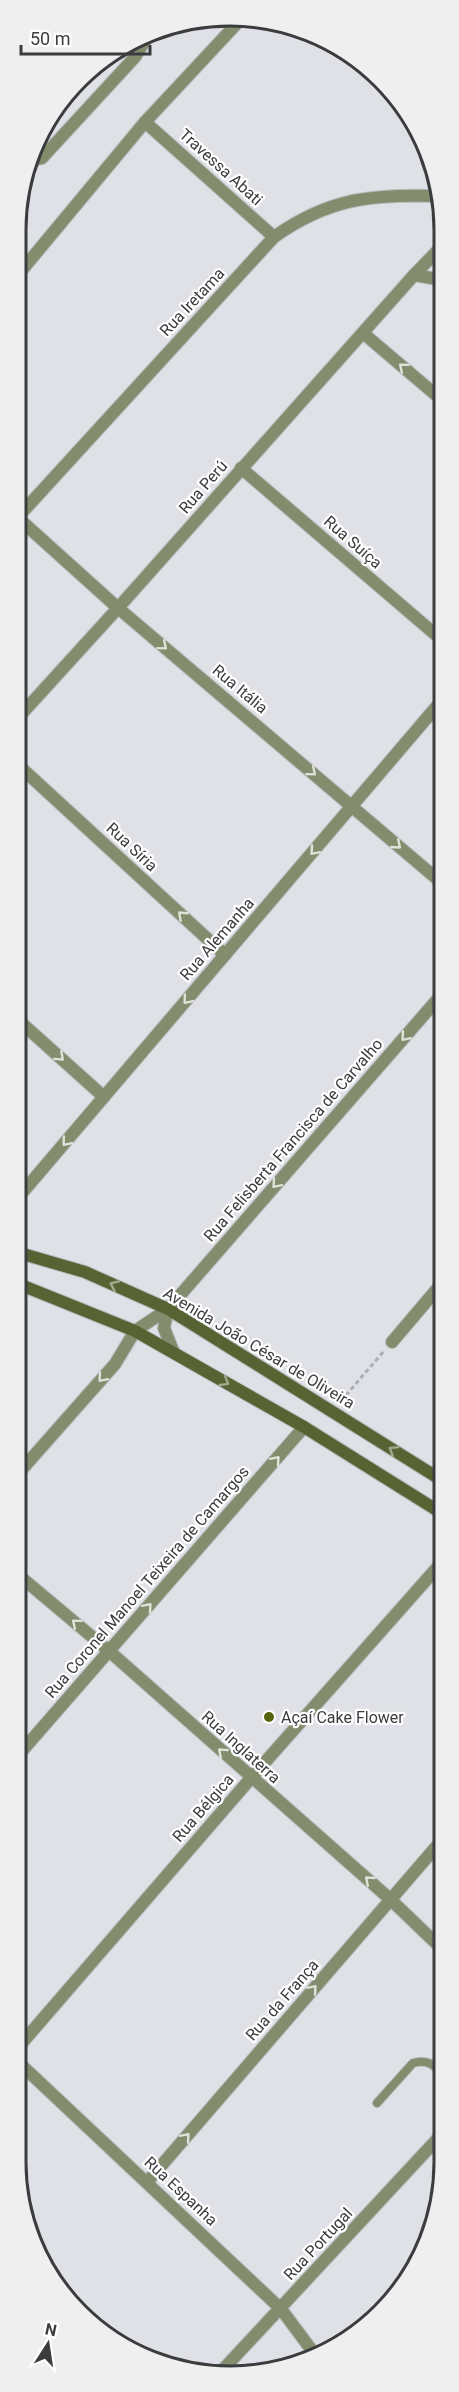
<svg xmlns="http://www.w3.org/2000/svg" width="459" height="2392" font-family="Roboto,sans-serif">
<style>
.lines{fill:none;stroke-linecap:round;stroke-linejoin:round}
.service-casing{stroke:#bbbdc2;stroke-width:10}
.minor-casing{stroke:#bbbdc2;stroke-width:14}
.tertiary-casing{stroke:#bbbdc2;stroke-width:14}
.secondary-casing{stroke:#bbbdc2;stroke-width:14}
.path{stroke:#adafb4;stroke-width:3;stroke-dasharray:4.5 3;stroke-linecap:butt}
.service{stroke:#838c6c;stroke-width:8}
.minor{stroke:#838c6c;stroke-width:12}
.tertiary{stroke:#838c6c;stroke-width:12}
.secondary{stroke:#586333;stroke-width:12}
.oneway{stroke:#e0e2da}
.oneway2{stroke:#a3a98f}
.poi-dot{fill:#55650c;stroke:#fff;stroke-width:2}
.labels{text-anchor:middle;dominant-baseline:central;stroke-width:4.5;stroke-linejoin:round;paint-order:stroke}
.street-label{font-size:16px;fill:#3b3c3e;stroke:#fff}
.poi-label{font-size:16px;fill:#3b3c3e;stroke:#fff;text-anchor:start}
.rim{fill:none;stroke:#3b3c3e;stroke-width:3}
</style>
<rect width="100%" height="100%" fill="#dfe1e7"/>
<g class="lines">
<g class="service-casing">
<path id="service" d="M377,2103L413,2063C426,2059 433,2064 442,2073"/>
</g>
<g class="minor-casing">
<g id="minor">
<path d="M145,122L274,237"/>
<path d="M31,160L42,158L135,57L149,34"/>
<path d="M414,275L443,280"/>
<path d="M363,333L443,401"/>
<path d="M241,468L443,641"/>
<path d="M17,517L118,608L443,884"/>
<path d="M17,518L274,237C329,198 372,194 438,196"/>
<path d="M16,720L118,608L414,275L443,245"/>
<path d="M16,763L225,955"/>
<path d="M16,1018L104,1097"/>
<path d="M16,1200L443,699"/>
<path d="M168,1309L164,1328L174,1353"/>
<path d="M392,1342L443,1282"/>
<path d="M16,1476L115,1364L135,1331L168,1309L443,993"/>
<path d="M15,1759L304,1427"/>
<path d="M15,2051L251,1778L443,1561"/>
<path d="M15,2059L281,2309L316,2356"/>
<path d="M148,2181L442,1840"/>
<path d="M217,2376L442,2134"/>
</g>
</g>
<g class="tertiary-casing">
<g id="tertiary">
<path d="M17,276L145,122L242,18"/>
<path d="M16,1573L109,1651L390,1899L442,1949"/>
</g>
</g>
<g class="secondary-casing">
<g id="secondary">
<path d="M16,1252L85,1272L168,1309L443,1481"/>
<path d="M16,1283L135,1331L304,1427L443,1514"/>
</g>
</g>
<path class="path" d="M341,1401L384,1351"/>
<use href="#service" class="service"/>
<use href="#minor" class="minor"/>
<use href="#tertiary" class="tertiary"/>
<use href="#secondary" class="secondary"/>
</g>
<defs><path id="oneway-chevron" d="M-2-3.5L2.5 0L-2 3.5" fill="none" stroke-width="1.6" stroke-linecap="round" stroke-linejoin="round" transform="scale(1.5)"/></defs>
<g class="oneway">
<use href="#oneway-chevron" transform="translate(403 367) rotate(-140)"/>
<use href="#oneway-chevron" transform="translate(163 646) rotate(40)"/>
<use href="#oneway-chevron" transform="translate(312 772) rotate(40)"/>
<use href="#oneway-chevron" transform="translate(397 845) rotate(41)"/>
<use href="#oneway-chevron" transform="translate(314 851) rotate(131)"/>
<use href="#oneway-chevron" transform="translate(182 915) rotate(-137)"/>
<use href="#oneway-chevron" transform="translate(187 1000) rotate(130)"/>
<use href="#oneway-chevron" transform="translate(405 1037) rotate(131)"/>
<use href="#oneway-chevron" transform="translate(60 1057) rotate(42)"/>
<use href="#oneway-chevron" transform="translate(66 1142) rotate(130)"/>
<use href="#oneway-chevron" transform="translate(276 1184) rotate(131)"/>
<use href="#oneway-chevron" transform="translate(102 1378) rotate(131)"/>
<use href="#oneway-chevron" transform="translate(276 1460) rotate(-49)"/>
<use href="#oneway-chevron" transform="translate(148 1607) rotate(-49)"/>
<use href="#oneway-chevron" transform="translate(76 1623) rotate(-140)"/>
<use href="#oneway-chevron" transform="translate(222 1752) rotate(-138)"/>
<use href="#oneway-chevron" transform="translate(369 1880) rotate(-139)"/>
<use href="#oneway-chevron" transform="translate(313 1989) rotate(-49)"/>
<use href="#oneway-chevron" transform="translate(186 2137) rotate(-49)"/>
</g>
<g class="oneway2">
<use href="#oneway-chevron" transform="translate(114 1285) rotate(-156)"/>
<use href="#oneway-chevron" transform="translate(225 1382) rotate(30)"/>
<use href="#oneway-chevron" transform="translate(393 1450) rotate(-148)"/>
</g>
<circle class="poi-dot" cx="269" cy="1717" r="6"/>
<g class="labels">
<g class="street-label">
<text transform="translate(221 167) rotate(42)">Travessa Abati</text>
<text transform="translate(192 302) rotate(-47)">Rua Iretama</text>
<text transform="translate(203 487) rotate(-49)">Rua Perú</text>
<text transform="translate(353 542) rotate(41)">Rua Suíça</text>
<text transform="translate(240 689) rotate(40)">Rua Itália</text>
<text transform="translate(132 847) rotate(43)">Rua Síria</text>
<text transform="translate(217 939) rotate(-49)">Rua Alemanha</text>
<text transform="translate(293 1140) rotate(-49)">Rua Felisberta Francisca de Carvalho</text>
<text transform="translate(259 1348) rotate(31)">Avenida João César de Oliveira</text>
<text transform="translate(147 1582) rotate(-49)">Rua Coronel Manoel Teixeira de Camargos</text>
<text transform="translate(241 1747) rotate(42)">Rua Inglaterra</text>
<text transform="translate(203 1808) rotate(-49)">Rua Bélgica</text>
<text transform="translate(282 2000) rotate(-49)">Rua da França</text>
<text transform="translate(181 2191) rotate(43)">Rua Espanha</text>
<text transform="translate(318 2244) rotate(-47)">Rua Portugal</text>
</g>
<g class="poi-label">
<text x="281" y="1717">Açaí Cake Flower</text>
</g>
</g>
<path d="M0 0H459V2392H0ZM230 26H230A204 204 0 0 1 434 230V2162A204 204 0 0 1 230 2366H230A204 204 0 0 1 26 2162V230A204 204 0 0 1 230 26Z" fill="#efeff0" fill-rule="evenodd"/>
<path class="rim" d="M230 26H230A204 204 0 0 1 434 230V2162A204 204 0 0 1 230 2366H230A204 204 0 0 1 26 2162V230A204 204 0 0 1 230 26Z"/>
<g transform="translate(48 2344) rotate(12)" stroke="#ffffff" stroke-width="4.5" paint-order="stroke">
<path d="M0-4.5L10 22L0 15L-10 22Z" fill="#3b3c3e"/>
<text y="-9" font-size="16" font-weight="bold" text-anchor="middle" fill="#3b3c3e">N</text>
</g>
<path d="M21 45v9h129v-9" fill="none" stroke="#3b3c3e" stroke-width="3"/>
<text x="30" y="45" font-size="18" fill="#3b3c3e" stroke="#ffffff" stroke-width="4.5" paint-order="stroke">50 m</text>
</svg>
